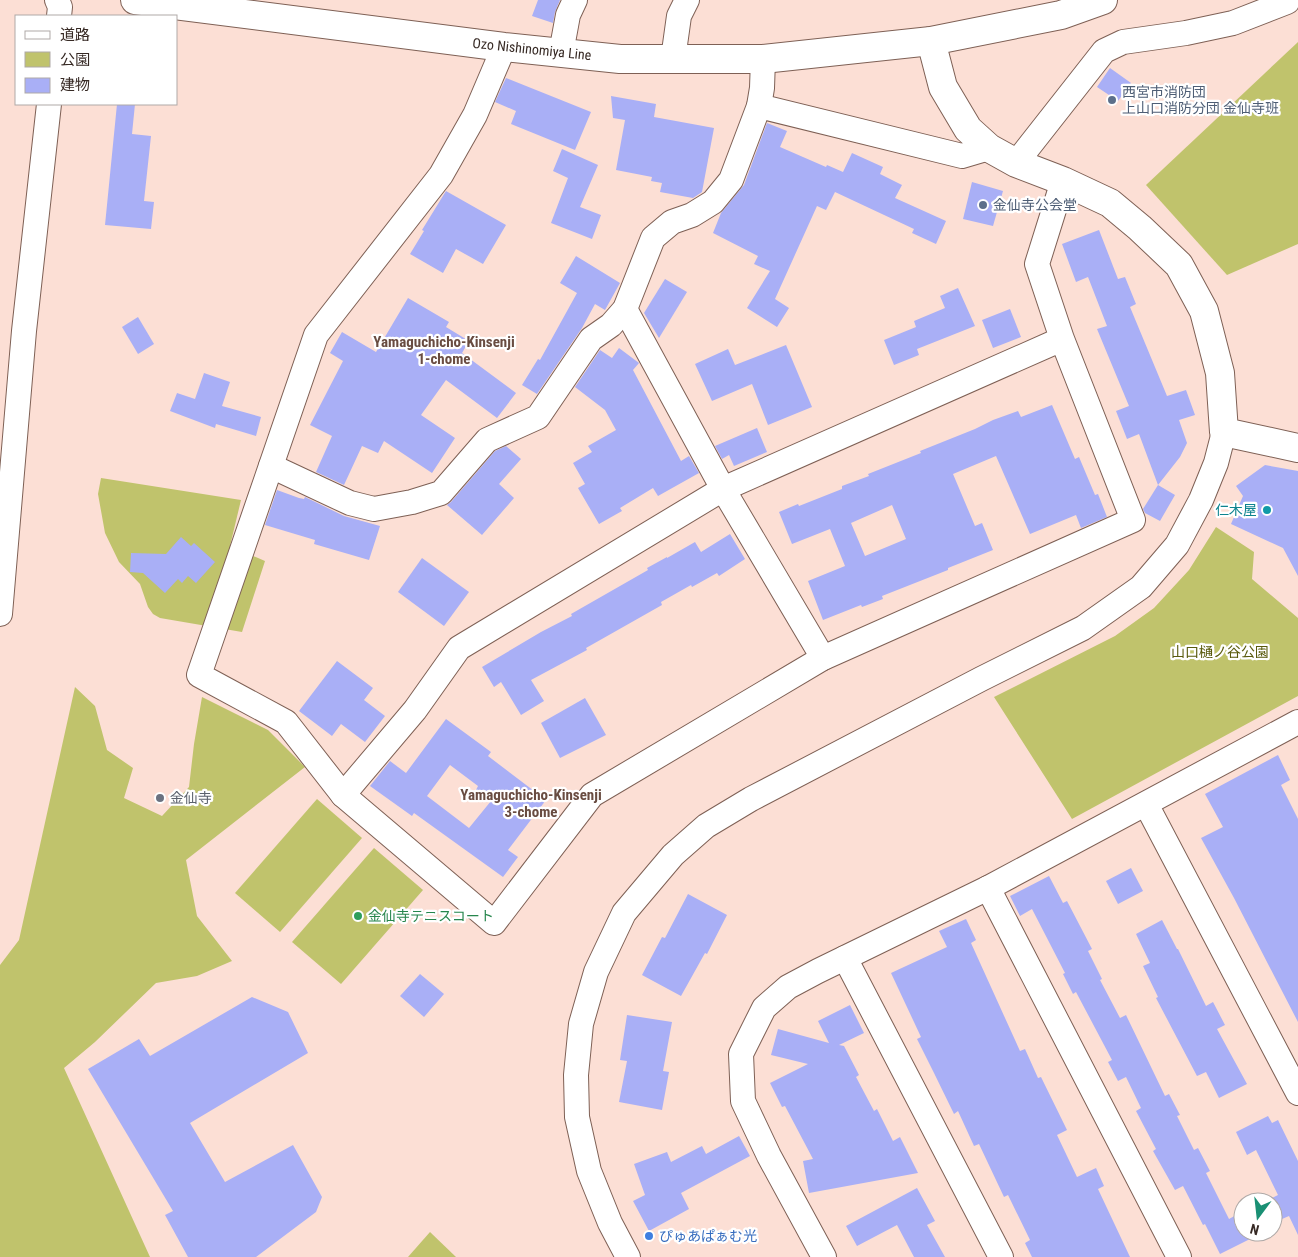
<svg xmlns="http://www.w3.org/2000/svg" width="1298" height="1257" font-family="'Roboto Condensed','Noto Sans JP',sans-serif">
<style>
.green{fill:#c0c36c}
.building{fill:#a9aff6;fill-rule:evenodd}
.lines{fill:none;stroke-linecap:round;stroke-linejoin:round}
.minor-casing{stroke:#7e6055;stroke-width:26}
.major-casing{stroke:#7e6055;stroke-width:30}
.minor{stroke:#fff;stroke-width:24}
.major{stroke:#fff;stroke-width:28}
.service-dot{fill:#5c6f8a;stroke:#fff;stroke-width:2}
.culture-dot{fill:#0f9aa8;stroke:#fff;stroke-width:2}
.worship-dot{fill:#6b7280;stroke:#fff;stroke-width:2}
.leisure-dot{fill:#2e9e5b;stroke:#fff;stroke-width:2}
.shop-dot{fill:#3f7fe0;stroke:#fff;stroke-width:2}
.labels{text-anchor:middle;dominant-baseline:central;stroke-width:4.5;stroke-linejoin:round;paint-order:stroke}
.street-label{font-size:14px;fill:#362924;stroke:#fff}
.service-label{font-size:14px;fill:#4e5e75;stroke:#fff;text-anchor:start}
.culture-label{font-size:14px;fill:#0d838f;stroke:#fff;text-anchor:end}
.park-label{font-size:14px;fill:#595a0c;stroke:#fff}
.worship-label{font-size:14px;fill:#5b616d;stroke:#fff;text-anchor:start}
.leisure-label{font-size:14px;fill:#27864d;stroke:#fff;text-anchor:start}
.shop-label{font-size:14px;fill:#366cbe;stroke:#fff;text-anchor:start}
.neighbourhood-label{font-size:15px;font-weight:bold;fill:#694c41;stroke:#fff}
</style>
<rect width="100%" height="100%" fill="#fcdfd5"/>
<g class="green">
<path d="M1298,42V244L1227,275L1146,185Z"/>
<path d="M101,478L241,500L230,546L265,561L242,632L160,618L153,614L148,607L140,584L119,562L105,533L98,494Z"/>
<path d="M1216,527L1254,552L1252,579L1298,618V696L1072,819L994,697L1115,636L1154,608L1189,570Z"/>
<path d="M75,687L95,706L107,750L133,768L124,798L162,816L189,787L194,744L202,697L268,730L305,767L186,860L197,916L232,961L197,976L156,983L95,1042L64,1068L150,1257H0V965L19,940Z"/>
<path d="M317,799L362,838L280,932L235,893Z"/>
<path d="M374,848L423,890L341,984L292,942Z"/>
<path d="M430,1232L456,1257H408Z"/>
</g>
<g class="building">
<path d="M538,0H560L555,12L553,23L532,16Z"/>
<path d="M1110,68L1131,83L1118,101L1097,87Z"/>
<path d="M506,78L591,112L575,150L511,124L516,111L495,102Z"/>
<path d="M611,96L656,104L654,117L714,128L702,192L693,198L660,192L662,183L651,181L652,177L616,170L625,120L613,118Z"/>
<path d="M117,104H135L132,134L151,136L144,201L154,202L151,229L105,225Z"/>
<path d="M767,123L787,131L780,147L826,167L827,165L843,172L852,153L883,167L880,174L902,185L895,198L946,221L936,244L912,233L914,229L835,192L826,210L817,206L775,299L789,308L777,327L747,308L770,271L754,264L758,256L713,233L721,213L744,185Z"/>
<path d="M562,149L598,165L580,207L601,215L592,239L551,223L568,178L553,171Z"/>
<path d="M972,182L1003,191L993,226L963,219Z"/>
<path d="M446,191L506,225L483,264L456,249L443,273L410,254L424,231L422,230Z"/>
<path d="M1099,230L1118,279L1125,277L1136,304L1130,307L1167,396L1186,390L1195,415L1179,420L1187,443L1180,457L1158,485L1175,495L1160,521L1145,513L1143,509L1158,485L1139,434L1127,439L1116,411L1129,406L1097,329L1107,326L1088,277L1076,282L1062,244Z"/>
<path d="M576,256L620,283L605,310L595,304L582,328L537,394L522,385L538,359L540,360L577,293L560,283Z"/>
<path d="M665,279L687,292L659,338L644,313Z"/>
<path d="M958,288L975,326L917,349L919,355L894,365L884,340L916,327L914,321L945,308L940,296Z"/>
<path d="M408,298L449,322L446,327L469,341L462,353L516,393L497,418L446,380L421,415L455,438L432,473L384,441L378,453L362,446L344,485L316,472L332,436L310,425L343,361L330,353L342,332L376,352Z"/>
<path d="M1010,309L1021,337L993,348L982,320Z"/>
<path d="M138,317L154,344L138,354L122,327Z"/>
<path d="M786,345L812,407L768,425L752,384L712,401L695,364L728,349L735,365Z"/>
<path d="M619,348L639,363L633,370L681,461L689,456L699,473L658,496L653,488L620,508L622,511L599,524L578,488L585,484L573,463L592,452L588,446L616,430L605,410L575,387L600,350L612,358Z"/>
<path d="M204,373L230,382L222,406L261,417L256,436L216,424L215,428L170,411L177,393L195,399Z"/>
<path d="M1052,405L1075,459L1079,457L1095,495L1098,494L1107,517L1081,528L1076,515L1030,534L996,456L953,474L975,526L982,523L993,550L948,568V570L882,596L883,599L862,607L861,605L823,620L808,581L845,566L830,529L792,544L779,512L798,504L799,506L842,489V486L869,476L868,474L921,453L920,451L975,429L993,420L1018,411L1021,417ZM892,505L906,539L865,556L851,523Z"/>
<path d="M757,428L767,452L734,466L729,455L722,459L715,446Z"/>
<path d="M506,446L521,459L499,484L514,498L482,535L447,505L451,502L495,451Z"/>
<path d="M1265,465L1298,471V576L1283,548L1231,524L1243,496L1236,486Z"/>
<path d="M277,490L299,498L304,499L305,497L344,516L380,526L369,560L314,544L315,540L265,525Z"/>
<path d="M730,534L745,559L719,576L717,573L692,587L691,585L661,602L662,605L586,648L587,650L531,680L544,701L521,715L501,682L494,687L482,667L541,632L572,616L571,614L648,570L647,568L667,557V558L695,542L701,552Z"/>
<path d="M181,537L191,546L194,543L215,562L196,583L188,576L182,583L178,579L165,593L143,573L130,572L131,553L166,554Z"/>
<path d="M422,558L469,592L444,626L398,592Z"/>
<path d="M337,661L373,688L364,700L385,716L365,742L341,724L332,736L299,711Z"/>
<path d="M585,698L606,735L560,758L541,723Z"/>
<path d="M446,719L491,752L488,756L546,800L508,850L518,857L503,877L414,813L412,816L370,786L390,761L406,773ZM450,765L478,786L476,790L491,801L469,828L427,796Z"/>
<path d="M1278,755L1290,780L1281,785L1298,819V1022L1234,898L1201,838L1223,827L1205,794Z"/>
<path d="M1131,868L1143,891L1118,904L1106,881Z"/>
<path d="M1049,876L1063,903L1067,901L1092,949L1088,951L1102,979L1100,980L1120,1018L1126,1015L1165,1096L1169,1094L1180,1115L1177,1116L1194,1150L1198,1148L1210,1171L1206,1173L1229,1219L1238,1214L1243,1225V1232H1247L1250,1239L1220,1254L1205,1224L1203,1225L1183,1186L1175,1190L1153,1151L1156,1149L1136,1111L1141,1108L1126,1077L1118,1081L1108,1062L1112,1060L1076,992L1073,994L1063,974L1065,973L1032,909L1020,916L1010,896Z"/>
<path d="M688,894L727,915L707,954L705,953L681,996L642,975L662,937L665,938Z"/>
<path d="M966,919L976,940L971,943L1020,1051L1025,1049L1038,1078L1041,1077L1067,1130L1057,1135L1077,1177L1096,1168L1104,1186L1098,1189L1130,1257H1032L1025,1243L1030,1240L1008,1195L1004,1197L979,1144L974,1146L958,1111L954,1114L934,1073L917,1039L921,1037L891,973L947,947L939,931Z"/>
<path d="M1162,920L1177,949H1178L1206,1006L1213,1002L1225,1025L1217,1029L1247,1084L1219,1098L1206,1072L1197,1076L1156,998L1158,997L1143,966L1150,963L1136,934Z"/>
<path d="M420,974L444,994L424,1017L400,996Z"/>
<path d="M252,997L288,1012L308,1053L190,1123L225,1182L293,1145L322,1197L316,1212L256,1257H188L165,1215L173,1211L88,1069L139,1039L150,1056Z"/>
<path d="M850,1005L864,1033L839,1045L844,1046L859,1075L856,1077L874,1111L877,1109L893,1141L900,1137L918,1173L809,1193L803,1161L813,1159L785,1106L782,1107L770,1083L808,1064L771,1055L778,1029L829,1043L818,1021Z"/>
<path d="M627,1015L672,1022L663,1071L669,1072L662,1110L619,1102L627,1061L620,1060Z"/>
<path d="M1268,1116L1272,1123L1278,1120L1298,1161V1235L1289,1216L1282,1219L1272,1198L1278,1195L1256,1150L1247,1155L1236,1132Z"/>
<path d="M739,1136L750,1156L681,1193L689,1209L649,1231L633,1201L645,1195L634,1164L667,1152L671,1162L702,1146L706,1154Z"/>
<path d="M917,1188L935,1221L927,1225L945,1257H914L897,1225L857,1246L846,1226Z"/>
</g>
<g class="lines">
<g class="minor-casing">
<g id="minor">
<path d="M57,0L60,7L59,16"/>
<path d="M561,53L568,15L575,0"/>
<path d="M673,59L679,16L687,0"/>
<path d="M759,106L962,156L989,148"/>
<path d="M1016,163L1104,51L1123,42L1186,33L1233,23L1287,2V0"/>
<path d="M625,309L723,489L823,658"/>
<path d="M1062,339L723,489L459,648L415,710L343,795L494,923L592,795L823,658L1133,520L1062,339L1037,264L1063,181"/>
<path d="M271,466L350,503L374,509L412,502L441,493L487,440L538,417L591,339L611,325L625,309L653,238L672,222L692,215L713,202L731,180L759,106L762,88L763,59"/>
<path d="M0,614L24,331L49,104"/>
<path d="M343,795L286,722L199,675L316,335L441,175L475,115L504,47"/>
<path d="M1146,804L1298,1093"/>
<path d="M988,888L1179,1257"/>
<path d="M845,958L1001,1257"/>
<path d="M628,1257L610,1223L589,1171L577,1117L576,1075L581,1024L596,972L624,913L673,855L706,826L751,799L981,679L1083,628L1141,587L1177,545L1201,500L1216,463L1224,432"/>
<path d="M824,1257L769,1156L743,1101L741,1054L764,1008L788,987L818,971L988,888L1298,722"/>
</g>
</g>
<g class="major-casing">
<g id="major">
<path d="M135,0L504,47L620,59H763L931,41L1061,15L1103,0"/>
<path d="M931,41L943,87L968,129L989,148L1016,163L1063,181L1110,203L1140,228L1179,265L1204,311L1220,373L1224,432L1298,448"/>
</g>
</g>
<use href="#minor" class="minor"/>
<use href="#major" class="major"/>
</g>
<g class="service-dot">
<circle cx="1112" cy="100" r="5"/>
<circle cx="983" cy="205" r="5"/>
</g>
<circle class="culture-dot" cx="1267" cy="510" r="5"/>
<circle class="worship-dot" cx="160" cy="798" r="5"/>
<circle class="leisure-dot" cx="358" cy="916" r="5"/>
<circle class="shop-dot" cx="649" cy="1236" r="5"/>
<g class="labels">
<g class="street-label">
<text transform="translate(532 49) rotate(6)">Ozo Nishinomiya Line</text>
</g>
<g class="service-label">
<text x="1122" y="92">西宮市消防団<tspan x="1122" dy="16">上山口消防分団 金仙寺班</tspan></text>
<text x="993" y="205">金仙寺公会堂</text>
</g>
<g class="culture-label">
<text x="1257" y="510">仁木屋</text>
</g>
<g class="park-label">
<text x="1220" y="652">山口樋ノ谷公園</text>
</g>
<g class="worship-label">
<text x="170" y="798">金仙寺</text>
</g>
<g class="leisure-label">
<text x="368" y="916">金仙寺テニスコート</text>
</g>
<g class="shop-label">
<text x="659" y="1236">ぴゅあぱぁむ光</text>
</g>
<g class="neighbourhood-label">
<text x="444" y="342">Yamaguchicho-Kinsenji<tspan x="444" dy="17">1-chome</tspan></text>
<text x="531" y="795">Yamaguchicho-Kinsenji<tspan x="531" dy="17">3-chome</tspan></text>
</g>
</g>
<rect x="15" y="15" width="162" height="90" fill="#ffffff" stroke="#afa9a7"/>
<rect x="25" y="31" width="25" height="8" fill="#ffffff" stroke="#afa9a7"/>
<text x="60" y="40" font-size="15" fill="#362924">道路</text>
<rect x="25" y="52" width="25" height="15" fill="#c0c36c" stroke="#afa9a7"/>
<text x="60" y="65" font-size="15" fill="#362924">公園</text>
<rect x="25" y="78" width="25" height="15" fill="#a9aff6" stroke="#afa9a7"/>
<text x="60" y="90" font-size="15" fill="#362924">建物</text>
<g transform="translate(1258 1217) rotate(195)"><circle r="24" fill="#ffffff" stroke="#afa9a7"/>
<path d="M0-4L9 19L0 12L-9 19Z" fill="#1a9074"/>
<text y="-8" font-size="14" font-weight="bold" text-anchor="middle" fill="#362924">N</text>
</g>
</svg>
